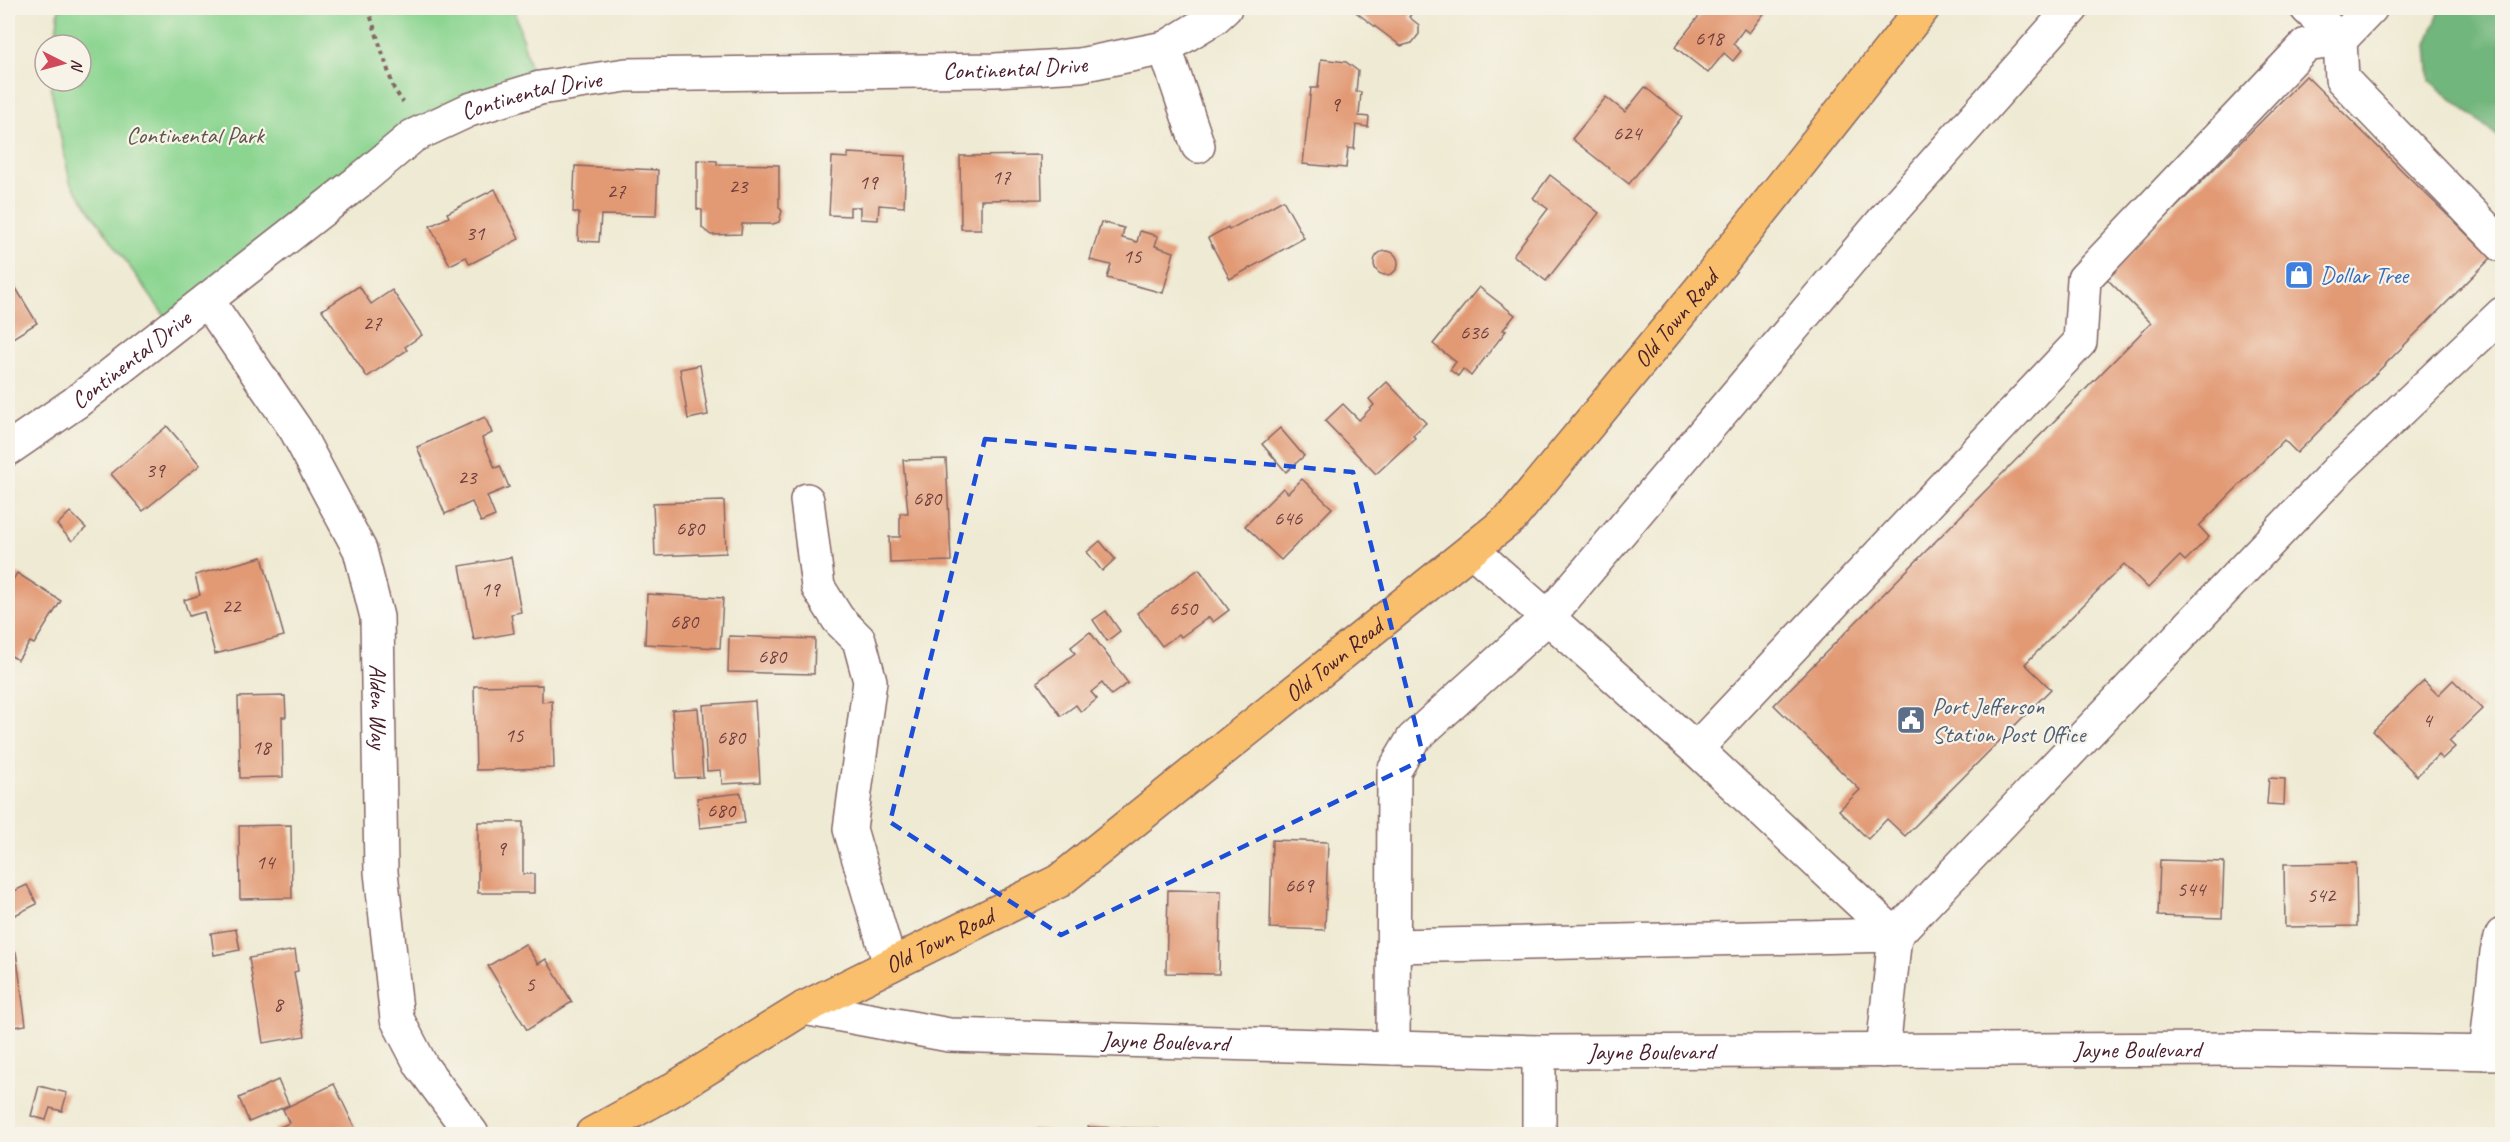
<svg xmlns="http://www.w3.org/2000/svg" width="2510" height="1142" font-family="Caveat,sans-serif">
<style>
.green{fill:#8cd591;stroke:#6b7a5e;stroke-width:1.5}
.forest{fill:#71b67b;stroke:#5e6a53;stroke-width:1.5}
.building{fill:#e29a75}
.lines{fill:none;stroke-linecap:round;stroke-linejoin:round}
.minor-casing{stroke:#846666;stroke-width:36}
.major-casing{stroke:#846666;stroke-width:36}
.path{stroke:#846666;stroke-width:4;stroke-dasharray:4.5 4.5;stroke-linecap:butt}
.minor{stroke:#fff;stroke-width:33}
.major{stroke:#f9bf6d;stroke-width:33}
.marked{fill:none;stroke:#1d4ed8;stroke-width:4.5;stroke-dasharray:12 8;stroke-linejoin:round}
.labels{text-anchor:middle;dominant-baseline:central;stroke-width:4.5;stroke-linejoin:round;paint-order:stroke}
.number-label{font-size:21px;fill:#703e3e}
.street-label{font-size:24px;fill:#4a1f2b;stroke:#f7f3e8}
.park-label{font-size:24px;fill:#5e564a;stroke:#f7f3e8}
.shop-label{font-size:24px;fill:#366cbe;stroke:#f7f3e8;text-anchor:start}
.service-label{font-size:24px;fill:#4e5e75;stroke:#f7f3e8;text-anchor:start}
</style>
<rect width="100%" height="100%" fill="#f7f3e8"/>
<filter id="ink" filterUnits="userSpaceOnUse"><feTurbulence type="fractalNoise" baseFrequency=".0167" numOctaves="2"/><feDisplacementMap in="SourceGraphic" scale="12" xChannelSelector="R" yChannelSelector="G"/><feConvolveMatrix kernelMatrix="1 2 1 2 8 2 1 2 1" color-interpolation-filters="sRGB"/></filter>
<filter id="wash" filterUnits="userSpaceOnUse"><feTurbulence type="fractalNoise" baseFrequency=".008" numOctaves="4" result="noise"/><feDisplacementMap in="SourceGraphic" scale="24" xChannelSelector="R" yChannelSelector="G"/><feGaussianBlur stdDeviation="1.35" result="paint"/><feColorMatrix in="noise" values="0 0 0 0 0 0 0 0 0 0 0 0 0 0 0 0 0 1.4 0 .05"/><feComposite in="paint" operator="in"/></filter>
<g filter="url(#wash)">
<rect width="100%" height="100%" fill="#efead3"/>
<path class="green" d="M59,8H514L534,82L413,121L168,321L70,182L51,90L52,81H81V45H55Z"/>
<path class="forest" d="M2441,8H2502V140L2430,81L2427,44Z"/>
<g id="blocks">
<g class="building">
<path d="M1355,8H1416L1409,17L1419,25V34L1412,43L1401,46L1353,10Z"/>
<path d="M1705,8H1762L1766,11L1749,33L1744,29L1733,44L1741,51L1733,61L1724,53L1708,73L1675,47Z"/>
<path d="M1321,59L1346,62L1358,71L1356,92H1361L1359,116L1369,117L1368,127L1356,125L1354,149L1348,148L1346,168L1303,164L1311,88H1318Z"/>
<path d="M2306,76L2491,258L2297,453L2284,440L2199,526L2209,537L2185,561L2180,556L2148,588L2124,564L2025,664L2051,689L1905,836L1887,819L1868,839L1839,810L1860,790L1774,705L2151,323L2106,278Z"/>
<path d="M1645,87L1682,117L1629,184L1572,139L1606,97L1625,112Z"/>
<path d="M848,153L906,156L904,207L879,205L878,220L860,219V207H850V216L829,215L832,157L848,158Z"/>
<path d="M1041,155L1042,199L981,200V229H961L960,156Z"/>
<path d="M697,160L717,161V164L779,165V207L782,211L779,222L773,224H742L741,234L711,235L702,228V210L697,209Z"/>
<path d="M575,166L658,170L656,216L601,215L599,242L578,241L579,213L573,212Z"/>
<path d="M1550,175L1599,213L1546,281L1513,255L1548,209L1533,198Z"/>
<path d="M495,189L519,239L470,264L466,257L450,265L430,226L449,217L447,213Z"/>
<path d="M1283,200L1304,238L1230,279L1208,238L1228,227L1229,230Z"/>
<path d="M1101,222L1124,228L1122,238L1137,242L1140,231L1158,236L1155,246L1174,252L1163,293L1107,278L1111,265L1090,260Z"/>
<circle cx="1386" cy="263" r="12"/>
<path d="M8,275L37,323L8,341Z"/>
<path d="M359,286L371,304L392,290L422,335L405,347L407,350L367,377L322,310Z"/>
<path d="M1479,287L1515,315L1503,330L1506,331L1471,376L1463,369L1458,376L1450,370L1456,362L1433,344Z"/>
<path d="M700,365L708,415L688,419L680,369Z"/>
<path d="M1387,382L1426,423L1413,435L1415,438L1376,474L1325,421L1343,404L1359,420L1374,405L1369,399Z"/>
<path d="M485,417L492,433L482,438L495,468L500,466L509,487L487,496L495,516L481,522L472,502L445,514L417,447Z"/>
<path d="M167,426L200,465L143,511L111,474Z"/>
<path d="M1280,428L1304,456L1286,472L1262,444Z"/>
<path d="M946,459L951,561L890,563L889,537H900V513H908L903,460Z"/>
<path d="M1302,479L1332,508L1281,560L1245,526L1283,488L1288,493Z"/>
<path d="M724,501L726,553L655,556L653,503Z"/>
<path d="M70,512L86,528L72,541L57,525Z"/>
<path d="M1100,541L1115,559L1102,571L1087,552Z"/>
<path d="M262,557L284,636L215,654L204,612L189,616L184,600L200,595L195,575Z"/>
<path d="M511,557L521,612L511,614L514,633L474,640L460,566Z"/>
<path d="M1199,569L1229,610L1213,622L1209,617L1181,637L1179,634L1162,646L1137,613Z"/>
<path d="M17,573L61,601L34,644L30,642L18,660L8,654V588Z"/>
<path d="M647,594L723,598L720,648L645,644Z"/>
<path d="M1106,611L1120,631L1107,641L1093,620Z"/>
<path d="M1090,632L1128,683L1111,695L1102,683L1091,692L1097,699L1081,712L1076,705L1061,716L1037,682L1075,653L1071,647Z"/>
<path d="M729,636L815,639L814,674L728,672Z"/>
<path d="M2453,680L2482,709L2449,741L2455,747L2442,759L2438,755L2417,776L2373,731L2424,681L2438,695Z"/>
<path d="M542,685V702L552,701L554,768L476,770L474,686Z"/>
<path d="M285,696L286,717H282L283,777L240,778L238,697Z"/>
<path d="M755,701L760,782L722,784L721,770L707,771L703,705Z"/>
<path d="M698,708L703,777L676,778L672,710Z"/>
<path d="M2269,778L2285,779L2284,805L2267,804Z"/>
<path d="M741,793L745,823L700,828L697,798Z"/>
<path d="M478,822H523V874H534V893H478Z"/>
<path d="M291,825L292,898L240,899L239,826Z"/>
<path d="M1272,840L1328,842L1325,930L1270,928Z"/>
<path d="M2160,860L2224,862L2222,918L2158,916Z"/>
<path d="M2356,863L2357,926L2285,927L2284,864Z"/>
<path d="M27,885L37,904L13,916L8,906V894Z"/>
<path d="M1168,890L1221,891L1219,974L1166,973Z"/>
<path d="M236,929L240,950L214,955L211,933Z"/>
<path d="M525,944L538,964L546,959L572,1002L527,1030L488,966Z"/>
<path d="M295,950L298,971L294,972L305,1036L263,1043L249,958Z"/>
<path d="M16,952L26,1025L8,1028V953Z"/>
<path d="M278,1080L289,1105L249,1122L239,1098Z"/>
<path d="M334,1084L358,1134H277L274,1130L289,1123L283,1109Z"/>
<path d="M39,1086L67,1093L62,1111L50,1108L46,1120L31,1116Z"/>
<path d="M1088,1127L1159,1129V1134H1088Z"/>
<path d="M1030,1129L1049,1130L1048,1134H1030Z"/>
<path d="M1218,1131H1290V1134H1217Z"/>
</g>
</g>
</g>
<g filter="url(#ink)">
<use href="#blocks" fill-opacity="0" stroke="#846666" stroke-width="1.5"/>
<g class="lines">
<g class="minor-casing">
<g id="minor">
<path d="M2307,8L2340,40L2342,79L2502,245"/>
<path d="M1165,48L1198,146"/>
<path id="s1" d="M207,300L296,430L360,550L377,617L381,872L397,1019L421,1065L472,1134"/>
<path id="s2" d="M8,449L75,403L358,182L413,136L469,110L540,88L626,75L995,70L1080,65L1165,48L1214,18L1225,8"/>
<path d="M807,500L818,587L838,619L859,640L870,681L850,829L890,965"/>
<path d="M1472,550L1696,749L1895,935L2338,470L2502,314"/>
<path d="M1696,749L2080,342L2084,279L2306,45L2340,40L2371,8"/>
<path d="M1393,946L1895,935L1883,1051"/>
<path id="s3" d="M804,1008L949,1035L1393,1048L1539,1052L2242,1049L2502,1053"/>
<path d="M1393,1048L1394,771L1413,739L1549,616L1890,213L2072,8"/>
<path d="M2486,1053L2497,952L2502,935"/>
<path d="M1539,1134V1052"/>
</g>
</g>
<g class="major-casing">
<g id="major">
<path id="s4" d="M592,1134L670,1091L804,1008L1059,881L1512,517L1702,287L1923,8"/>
</g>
</g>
<path class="path" d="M368,8L394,89L403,102"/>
<use href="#minor" class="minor"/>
<use href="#major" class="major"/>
</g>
</g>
<path class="marked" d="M985,439L1353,472L1424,759L1061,935L890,822Z"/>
<defs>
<g id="shop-square" transform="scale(1.5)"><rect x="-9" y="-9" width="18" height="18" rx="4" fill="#3f7fe0" stroke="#f7f3e8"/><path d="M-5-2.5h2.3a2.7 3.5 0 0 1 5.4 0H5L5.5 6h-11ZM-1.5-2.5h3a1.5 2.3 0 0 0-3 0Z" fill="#fff"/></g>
<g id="civic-square" transform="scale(1.5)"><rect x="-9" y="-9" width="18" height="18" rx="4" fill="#5c6f8a" stroke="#f7f3e8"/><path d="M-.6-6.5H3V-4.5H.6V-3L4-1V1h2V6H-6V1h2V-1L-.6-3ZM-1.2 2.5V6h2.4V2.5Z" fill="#fff"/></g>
</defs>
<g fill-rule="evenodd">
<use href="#shop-square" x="2299" y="275"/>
<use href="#civic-square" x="1911" y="720"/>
</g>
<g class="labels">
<g class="number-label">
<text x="1709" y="38">618</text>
<text x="1335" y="104">9</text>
<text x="1627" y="133">624</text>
<text x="1001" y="177">17</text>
<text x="868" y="182">19</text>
<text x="738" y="186">23</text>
<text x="616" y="191">27</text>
<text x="475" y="233">31</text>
<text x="1132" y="256">15</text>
<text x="372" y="323">27</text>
<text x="1474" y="332">636</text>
<text x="155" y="470">39</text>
<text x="467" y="477">23</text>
<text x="927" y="498">680</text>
<text x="1288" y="518">646</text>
<text x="690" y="528">680</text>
<text x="490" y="589">19</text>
<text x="231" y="606">22</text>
<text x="1183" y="608">650</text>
<text x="684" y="621">680</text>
<text x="772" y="656">680</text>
<text x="2427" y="720">4</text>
<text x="514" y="735">15</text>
<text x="731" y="737">680</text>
<text x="261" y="747">18</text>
<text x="721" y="810">680</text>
<text x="501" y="848">9</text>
<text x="265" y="862">14</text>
<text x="1299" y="885">669</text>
<text x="2191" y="889">544</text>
<text x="2321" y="895">542</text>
<text x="530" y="984">5</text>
<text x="278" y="1004">8</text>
</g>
<g class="street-label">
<text stroke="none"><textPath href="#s2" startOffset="1124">Continental Drive</textPath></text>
<text stroke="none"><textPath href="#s2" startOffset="638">Continental Drive</textPath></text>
<text stroke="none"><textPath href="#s4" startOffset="1370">Old Town Road</textPath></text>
<text stroke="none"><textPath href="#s2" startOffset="152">Continental Drive</textPath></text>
<text stroke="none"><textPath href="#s4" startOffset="884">Old Town Road</textPath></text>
<text stroke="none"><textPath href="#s1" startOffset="452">Alden Way</textPath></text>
<text stroke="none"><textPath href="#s4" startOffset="398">Old Town Road</textPath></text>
<text stroke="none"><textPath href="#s3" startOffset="364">Jayne Boulevard</textPath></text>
<text stroke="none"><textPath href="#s3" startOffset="1336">Jayne Boulevard</textPath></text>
<text stroke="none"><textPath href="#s3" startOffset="850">Jayne Boulevard</textPath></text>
</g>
<g class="park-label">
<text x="195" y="135">Continental Park</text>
</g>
<g class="shop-label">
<text x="2320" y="275">Dollar Tree</text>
</g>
<g class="service-label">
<text x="1932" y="706">Port Jefferson<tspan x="1932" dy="28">Station Post Office</tspan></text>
</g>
</g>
<rect width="2510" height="1142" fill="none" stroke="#f7f3e8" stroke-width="30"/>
<g transform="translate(63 63) rotate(96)"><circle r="28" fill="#f7f3e8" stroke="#b29e9c" stroke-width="1.5"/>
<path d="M0-4.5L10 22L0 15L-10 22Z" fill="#d1495b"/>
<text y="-9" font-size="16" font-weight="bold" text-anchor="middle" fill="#4a1f2b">N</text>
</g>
</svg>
